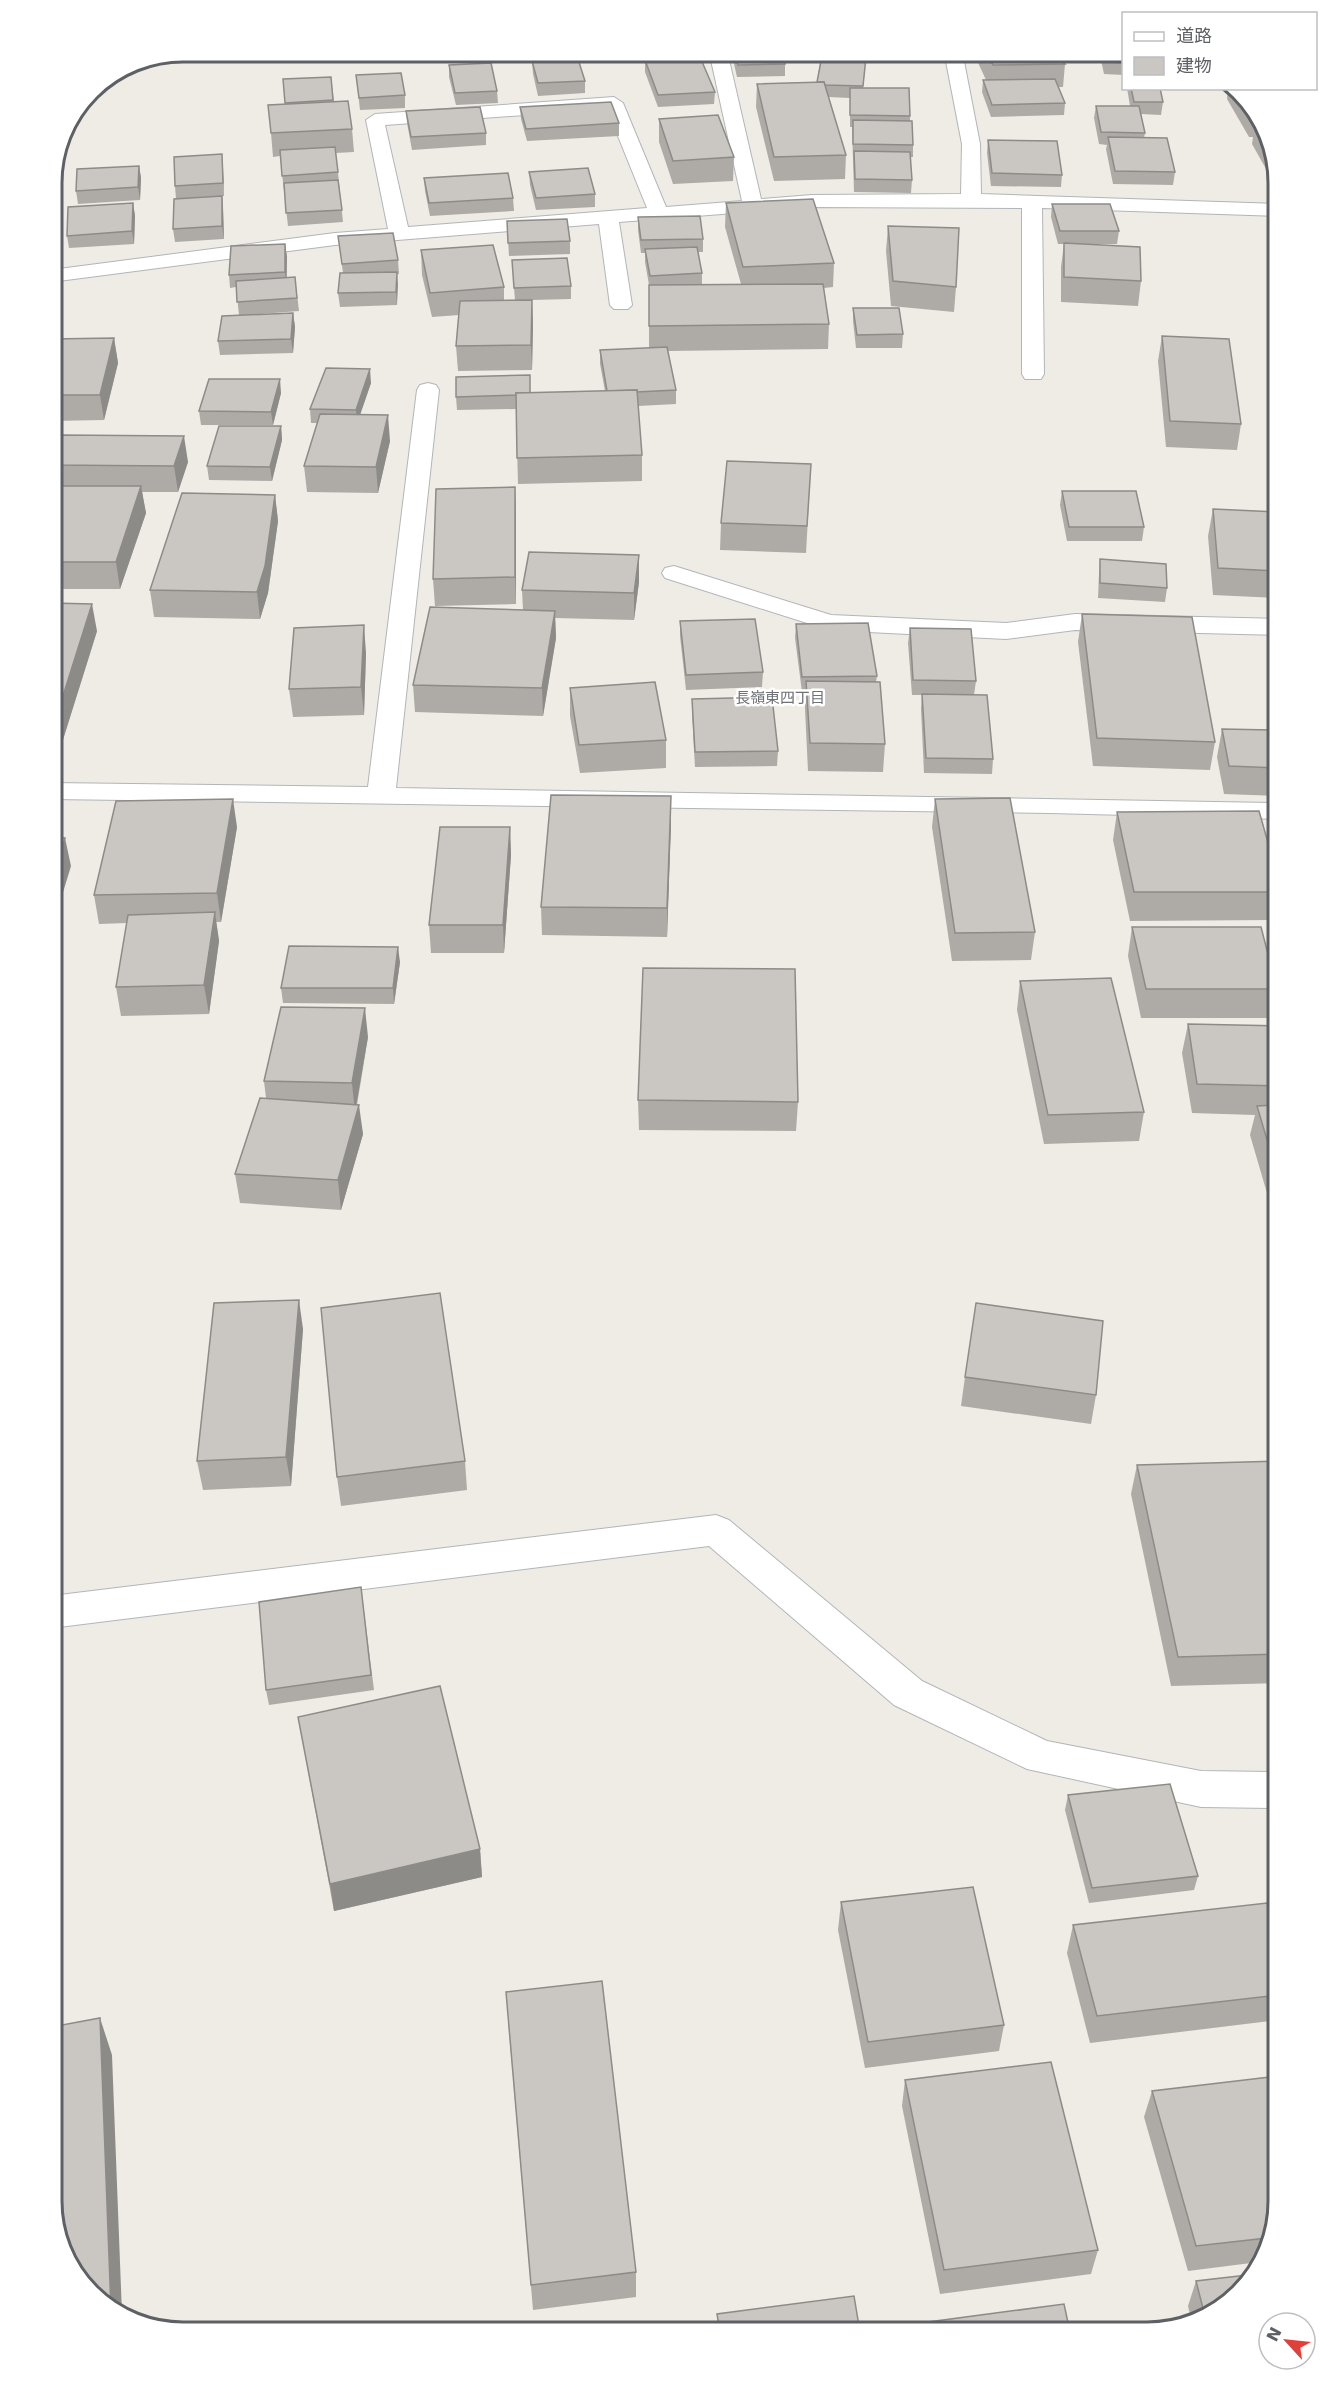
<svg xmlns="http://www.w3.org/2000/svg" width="1329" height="2383" font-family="'DejaVu Sans','Noto Sans JP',sans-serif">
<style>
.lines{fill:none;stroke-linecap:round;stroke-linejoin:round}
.service-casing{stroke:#b2b5b9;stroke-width:2}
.minor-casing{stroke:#b2b5b9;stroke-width:2}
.service{fill:#fff;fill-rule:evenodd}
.minor{fill:#fff;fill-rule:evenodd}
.wall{fill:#aeaba7}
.shaded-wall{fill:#8d8b88}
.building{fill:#cac7c2;stroke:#8d8b88;stroke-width:1.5}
.labels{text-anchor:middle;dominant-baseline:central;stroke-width:5;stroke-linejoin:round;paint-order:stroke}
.far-neighbourhood-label{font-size:15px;fill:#6e7276;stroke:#fff}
.rim{fill:none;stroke:#5d6064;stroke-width:3}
</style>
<rect width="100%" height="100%" fill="#eeece5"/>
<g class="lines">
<g class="service-casing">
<path id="service" d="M674,566L831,615L1006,623L1075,614L1278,619V635L1075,630L1006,639L829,630L665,578L662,573L665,568Z"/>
</g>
<g class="minor-casing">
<g id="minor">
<path d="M709,51H727L761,199L812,195L961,194L962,144L944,51H962L980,144L981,194L1278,204V216L1042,208L1044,374L1041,379H1025L1022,374V208L812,207L619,222L632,305L628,309H614L610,305L599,224L335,245L51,282V270L335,233L388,229L366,120L375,114L614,97L623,103L666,207L742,201ZM607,109L647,208L408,227L385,125Z"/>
<path d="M428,383L436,385L439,390L396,788L1278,803V819L1050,813L51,799V783L368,787L417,390L420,385Z"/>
<path d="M716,1515L729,1520L922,1681L1047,1741L1201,1771L1278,1772V1808L1201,1807L1027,1769L894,1705L709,1546L51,1628V1596Z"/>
</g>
</g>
<use href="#service" class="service"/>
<use href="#minor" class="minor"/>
</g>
<g class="wall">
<path d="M290,51H350V53L291,56Z"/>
<path d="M651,51H699V54L653,57Z"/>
<path d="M732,51H782L785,64V76L737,77L732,55Z"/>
<path d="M806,51H852V57L865,69L863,88L910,116V121L913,145V157H910L912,180L911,193L854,192L852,127H850V98L828,97L846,155L845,179L774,181L756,107L757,84L817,82L820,63H806Z"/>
<path d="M974,51H1051L1065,64L1063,87H1058L1065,103L1064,115L991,117L982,92L983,80H986L974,54Z"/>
<path d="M1099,51H1124V75L1104,74Z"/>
<path d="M645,60L715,92L714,104L658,107L645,72Z"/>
<path d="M532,61L585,81V93L538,96L533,74Z"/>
<path d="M449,65L497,91L498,103L456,105L449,77Z"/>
<path d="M356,75L405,95V108L360,110Z"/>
<path d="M331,77L334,101L352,129L354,152L336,153L343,222L288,226L280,156L273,157L271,133L285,104L283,79Z"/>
<path d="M1127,88H1160L1163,102L1161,115L1141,114L1145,133L1144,138L1175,172L1173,185L1113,184L1106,149L1107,145L1099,144L1094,118L1096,106H1130Z"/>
<path d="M1228,88H1233L1268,132L1278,182V190L1252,144L1253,137H1249L1227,99Z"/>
<path d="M520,107L619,123V136L527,141L521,119Z"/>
<path d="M406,111L486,133V145L412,150L407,123Z"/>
<path d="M659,119L734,157L733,181L673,184L659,142Z"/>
<path d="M988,140L1062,175L1061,187L991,186L987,153Z"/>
<path d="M222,154L224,196H222L223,208L224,239L175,242L173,229L176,199L175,186Z"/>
<path d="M139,166L141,178L140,200L78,204L76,191Z"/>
<path d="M529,172L595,194V207L536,210L530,185Z"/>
<path d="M424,178L513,198L514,211L430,216L425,191Z"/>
<path d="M133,203L135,216L134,244L69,248L67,236Z"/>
<path d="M726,203L834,263L833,287L824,288L829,324L828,349L668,351L676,390V404L638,406L642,455V481L518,484L516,409L457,410L456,397L531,393L605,391L600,364V350L649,348V285L645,262V253H641L638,230V217L703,239V252H698L702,273V285L741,284L725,227Z"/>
<path d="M1052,204L1119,231L1117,244H1094L1141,281L1138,306L1061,302V267L1064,244H1058L1051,217Z"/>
<path d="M507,221L570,241V254L509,256Z"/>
<path d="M888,226L956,287L954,312L891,306L886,251Z"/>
<path d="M338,236L398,260L399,274H397V305L340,307L338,293L343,273Z"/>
<path d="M285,244L287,257V277H295L299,311L248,315L293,313L295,327L293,353L220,355L218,341L239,315L236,287L230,288L229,275Z"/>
<path d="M421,250L504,287V301H515L512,260L571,286V299L532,300L533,325L532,370L458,371L456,346L459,315L432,317L422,275Z"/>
<path d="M51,280L63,304V339L114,338L118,363L104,420L51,421Z"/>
<path d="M853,308L903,334L902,348H856L853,321Z"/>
<path d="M1162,336L1241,424L1237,450L1166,447L1158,361Z"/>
<path d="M371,383L360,414L390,441L378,493L307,492L304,466L317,423H311L310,409Z"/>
<path d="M281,393L273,425H201L199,411Z"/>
<path d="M281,426L282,440L272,481L209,480L207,466Z"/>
<path d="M51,457L188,462L178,492H142L146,513L120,589H51Z"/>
<path d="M811,464L806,553L720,550L721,523Z"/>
<path d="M515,487L516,513V604L435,606L433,579Z"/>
<path d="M1062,491L1144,527L1142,541H1067L1060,505Z"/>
<path d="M275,495L278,521L268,593L260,619L154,617L150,590Z"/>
<path d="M1213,509L1278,512V598L1213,595L1208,536Z"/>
<path d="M1100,559L1167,588L1165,602L1098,598L1099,574Z"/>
<path d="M639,582L634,620L555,618L556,638L543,716L415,712L413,685L523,610L522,590Z"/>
<path d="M51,603L97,631L61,746H51Z"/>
<path d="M1082,614L1215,742L1210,770L1093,766L1078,642Z"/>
<path d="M680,621L763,672L762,687L686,690L680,636Z"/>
<path d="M796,624L877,676L876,682L885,744L883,772L808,771L805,709V692H802L795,638Z"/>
<path d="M910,628L976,681L974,695L993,759L992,774L924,773L921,709L922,695H912L908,643Z"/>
<path d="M366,653L364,715L293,717L289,689Z"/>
<path d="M570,688L666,740V768L580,773L570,716Z"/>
<path d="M692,699L778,751L777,766L695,767L692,713Z"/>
<path d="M1222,729L1278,730V796L1224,794L1217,757Z"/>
<path d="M935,799L1035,932L1031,960L952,961L932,827Z"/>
<path d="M1117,812L1278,878V911L1276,920L1130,921L1113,840Z"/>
<path d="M671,824L667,937L542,935L541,907Z"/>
<path d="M237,827L221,922H216L219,941L209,1014L121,1016L116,987L127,923L99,924L94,895Z"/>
<path d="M510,827L511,855L504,953H431L429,925Z"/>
<path d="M1132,927L1277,989L1271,1018H1141L1128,956Z"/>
<path d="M400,962L394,1004L283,1003L281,988Z"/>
<path d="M1020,981L1144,1112L1139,1141L1044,1144L1017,1010Z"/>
<path d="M1188,1024L1278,1026V1217H1274L1250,1135L1255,1115L1192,1113L1182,1053Z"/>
<path d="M368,1037L357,1105L363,1134L341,1210L240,1203L235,1174L266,1098L264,1081Z"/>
<path d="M638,1100L798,1102L796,1131L639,1130Z"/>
<path d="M303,1329L291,1486L203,1490L197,1461Z"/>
<path d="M965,1377L1096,1395L1091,1424L961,1406Z"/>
<path d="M465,1461L467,1490L341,1506L337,1477Z"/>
<path d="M1278,1461V1683L1171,1686L1131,1494L1137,1465Z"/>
<path d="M361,1587L374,1690L269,1705L266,1690Z"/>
<path d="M298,1717L480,1849L482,1877L334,1911Z"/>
<path d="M1068,1795L1198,1876L1194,1890L1089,1903L1065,1810Z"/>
<path d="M841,1902L1004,2025L999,2051L865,2068L838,1930Z"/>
<path d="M1073,1925L1278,1937V2020L1090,2043L1067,1953Z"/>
<path d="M508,2019L636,2272V2297L533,2310Z"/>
<path d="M905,2080L1098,2250L1091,2274L940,2294L902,2106Z"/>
<path d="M1152,2091L1278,2201L1259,2262L1188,2271L1144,2117Z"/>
<path d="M1256,2274L1197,2322L1192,2323L1188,2306L1196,2281Z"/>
<path d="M717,2314L860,2332H717Z"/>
</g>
<g class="shaded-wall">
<path d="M222,154L223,167L224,196L223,183Z"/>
<path d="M139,166L141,178L140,200L138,187Z"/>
<path d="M222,196L223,208L224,239L222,226Z"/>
<path d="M133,203L135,216L134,244L132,231Z"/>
<path d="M285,244L287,257L286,285L285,272Z"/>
<path d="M397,272L398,285L397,305L396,292Z"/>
<path d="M58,280L63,304V353L58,328Z"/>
<path d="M532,300L533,325L532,370L531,345Z"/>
<path d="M293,313L295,327L293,353L291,339Z"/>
<path d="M114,338L118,363L104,420L100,395Z"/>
<path d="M370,369L371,383L357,424L356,410Z"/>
<path d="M280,379L281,393L273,425L271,412Z"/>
<path d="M388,415L390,441L378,493L376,467Z"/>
<path d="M281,426L282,440L272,481L270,467Z"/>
<path d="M184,436L188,462L178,492L174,466Z"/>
<path d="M141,486L146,513L120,589L116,562Z"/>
<path d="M515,487L516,513V604L515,577Z"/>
<path d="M275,495L278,521L268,593L260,619L257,592Z"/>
<path d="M639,555V582L634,620V593Z"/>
<path d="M92,604L97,631L61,746L56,718Z"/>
<path d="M555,611L556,638L543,716L542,688Z"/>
<path d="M364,625L366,653L364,715L361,687Z"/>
<path d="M671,796V824L667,937V908Z"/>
<path d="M233,799L237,827L221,922L217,893Z"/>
<path d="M510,827L511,855L504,953L503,925Z"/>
<path d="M65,838L71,866L51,932V883Z"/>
<path d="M215,912L219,941L209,1014L204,985Z"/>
<path d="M398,947L400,962L394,1004L393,988Z"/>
<path d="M365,1008L368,1037L355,1112L352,1083Z"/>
<path d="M359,1105L363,1134L341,1210L338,1180Z"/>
<path d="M299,1300L303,1329L291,1486L286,1457Z"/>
<path d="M480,1849L482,1877L334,1911L330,1884Z"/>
<path d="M100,2018L112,2055L122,2314L111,2310Z"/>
</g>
<g class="building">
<path d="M734,51H782L785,64L738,65Z"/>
<path d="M807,51H852V52Z"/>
<path d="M985,51H1051L1065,64L993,65Z"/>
<path d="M1103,51H1124V63L1106,62Z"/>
<path d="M822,56L866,57L863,86L825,85L824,82H817Z"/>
<path d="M700,57L715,92L658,95L645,60Z"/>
<path d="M578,59L585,81L538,83L532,61Z"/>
<path d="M491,63L497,91L455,93L449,65Z"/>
<path d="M401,73L405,95L359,98L356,75Z"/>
<path d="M331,77L333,100L285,103L283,79Z"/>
<path d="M1055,79L1065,103L992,105L983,80Z"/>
<path d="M824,82L846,155L774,157L757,84Z"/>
<path d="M850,88H909L910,116L850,115Z"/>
<path d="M1131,88H1160L1163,102H1134Z"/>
<path d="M348,101L352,129L271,133L268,105Z"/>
<path d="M611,102L619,123L526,129L520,107Z"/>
<path d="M1096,106H1139L1145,133L1101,132Z"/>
<path d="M480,107L486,133L411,137L406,111Z"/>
<path d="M718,115L734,157L673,161L659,119Z"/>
<path d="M853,120L912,121L913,145L853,144Z"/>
<path d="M1256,121H1259L1268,132L1271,148Z"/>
<path d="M1108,137L1167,138L1175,172L1115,171Z"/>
<path d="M988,140L1057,141L1062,175L992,173Z"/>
<path d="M335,147L338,172L282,176L280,150Z"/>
<path d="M854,151L910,152L912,180L855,179Z"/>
<path d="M222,154L223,183L175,186L174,157Z"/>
<path d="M139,166L138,187L76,191L77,169Z"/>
<path d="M588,168L595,194L536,198L529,172Z"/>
<path d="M508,173L513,198L429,203L424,178Z"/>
<path d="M338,180L342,210L286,213L284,183Z"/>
<path d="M222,196V226L173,229L174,199Z"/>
<path d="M813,199L834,263L743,267L726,203Z"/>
<path d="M133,203L132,231L67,236L68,207Z"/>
<path d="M1052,204H1110L1119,231H1060Z"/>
<path d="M700,216L703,239L641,240L638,217Z"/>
<path d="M567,219L570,241L508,243L507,221Z"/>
<path d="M888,226L959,228L956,287L893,281Z"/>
<path d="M393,233L398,260L342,264L338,236Z"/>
<path d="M1064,243L1140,247L1141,281L1064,277Z"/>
<path d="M285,244V272L229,275L231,246Z"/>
<path d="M493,245L504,287L430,293L421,250Z"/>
<path d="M697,247L702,273L650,276L645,249Z"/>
<path d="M567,258L571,286L514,288L512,260Z"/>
<path d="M397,272L396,292L338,293L340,273Z"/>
<path d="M295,277L297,298L237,302L236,281Z"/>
<path d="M51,280H58V328L51,329Z"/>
<path d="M823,284L829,324L649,326V285Z"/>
<path d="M532,300L531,345L456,346L460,301Z"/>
<path d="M853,308H899L903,334L857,335Z"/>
<path d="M293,313L291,339L218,341L222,316Z"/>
<path d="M1162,336L1229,339L1241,424L1170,421Z"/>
<path d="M114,338L100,395H51V339Z"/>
<path d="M667,347L676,390L637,392V390L607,391L600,350Z"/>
<path d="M326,368L370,369L356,410L310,409Z"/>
<path d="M530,375V393H516V395L456,397V377Z"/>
<path d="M209,379H280L271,412L199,411Z"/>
<path d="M637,390L642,455L517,458L516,393Z"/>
<path d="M320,414L388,415L376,467L304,466Z"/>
<path d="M219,426H281L270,467L207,466Z"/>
<path d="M60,435L184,436L174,466L51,465V457Z"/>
<path d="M727,461L811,464L807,526L721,523Z"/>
<path d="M51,486H141L116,562H51Z"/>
<path d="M515,487V577L433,579L436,489Z"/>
<path d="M1062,491H1136L1144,527H1069Z"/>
<path d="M182,493L275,495L265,566L257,592L150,590Z"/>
<path d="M1213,509L1278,512V571L1218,568Z"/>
<path d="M529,552L639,555L634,593L522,590Z"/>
<path d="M1100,559L1166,564L1167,588L1100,583Z"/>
<path d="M51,603L92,604L56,718H51Z"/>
<path d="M430,607L555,611L542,688L413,685Z"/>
<path d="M1082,614L1192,617L1215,742L1097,738Z"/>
<path d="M755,619L763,672L686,675L680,621Z"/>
<path d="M868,623L877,676L802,677L796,624Z"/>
<path d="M364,625L361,687L289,689L294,628Z"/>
<path d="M910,628L971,629L976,681L913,680Z"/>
<path d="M806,681L880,682L885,744L810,743Z"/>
<path d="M655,682L666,740L579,745L570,688Z"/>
<path d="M922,694L987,695L993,759L926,758Z"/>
<path d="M772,697L778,751L695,752L692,699Z"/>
<path d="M1222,729L1278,730V768L1229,766Z"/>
<path d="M551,795L671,796L667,908L541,907Z"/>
<path d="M1010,798L1035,932L955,933L935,799Z"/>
<path d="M233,799L217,893L94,895L116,801Z"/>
<path d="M1259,811L1278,878V892H1134L1117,812Z"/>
<path d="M440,827H510L503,925H429Z"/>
<path d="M51,838H65L51,883Z"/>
<path d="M215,912L204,985L116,987L128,915Z"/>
<path d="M1132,927H1261L1277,989H1146Z"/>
<path d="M289,946L398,947L393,988H281Z"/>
<path d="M643,968L795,969L798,1102L638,1100Z"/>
<path d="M1111,978L1144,1112L1048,1115L1020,981Z"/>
<path d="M281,1007L365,1008L352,1083L264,1081Z"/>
<path d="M1188,1024L1278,1026V1086L1197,1084Z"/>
<path d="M260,1098L359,1105L338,1180L235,1174Z"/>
<path d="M1278,1105V1177L1257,1106Z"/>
<path d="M440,1293L465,1461L337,1477L321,1308Z"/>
<path d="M299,1300L286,1457L197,1461L214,1303Z"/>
<path d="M976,1303L1103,1321L1096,1395L965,1377Z"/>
<path d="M1278,1461V1654L1178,1657L1137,1465Z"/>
<path d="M361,1587L371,1675L266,1690L259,1602Z"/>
<path d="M440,1686L480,1849L330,1884L298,1717Z"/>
<path d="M1170,1784L1198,1876L1092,1888L1068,1795Z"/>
<path d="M973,1887L1004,2025L868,2042L841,1902Z"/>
<path d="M1267,1903L1278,1937V1995L1097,2016L1073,1925Z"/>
<path d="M602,1981L636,2272L531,2285L506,1992Z"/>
<path d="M100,2018L111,2310H109L61,2251L51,2201V2027Z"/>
<path d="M1051,2062L1098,2250L944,2270L905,2080Z"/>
<path d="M1278,2076V2201L1267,2238L1196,2246L1152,2091Z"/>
<path d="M1256,2274L1205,2316L1196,2281Z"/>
<path d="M854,2296L860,2332H720L717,2314Z"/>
<path d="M1064,2304L1070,2332H923L921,2323Z"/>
</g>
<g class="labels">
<g class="far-neighbourhood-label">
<text x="780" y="698">長嶺東四丁目</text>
</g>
</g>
<path d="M0 0H1329V2383H0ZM183 62H1147A121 121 0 0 1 1268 183V2201A121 121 0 0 1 1147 2322H183A121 121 0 0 1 62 2201V183A121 121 0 0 1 183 62Z" fill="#fff" fill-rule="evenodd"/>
<path class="rim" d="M183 62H1147A121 121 0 0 1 1268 183V2201A121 121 0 0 1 1147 2322H183A121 121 0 0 1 62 2201V183A121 121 0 0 1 183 62Z"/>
<rect x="1122" y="12" width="195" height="78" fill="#ffffff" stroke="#bebfc1" stroke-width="1.5"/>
<rect x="1134" y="32" width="30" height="9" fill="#ffffff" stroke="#bebfc1" stroke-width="1.5"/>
<text x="1176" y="42" font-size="18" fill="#5d6064">道路</text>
<rect x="1134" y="57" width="30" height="18" fill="#cac7c2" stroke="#bebfc1" stroke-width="1.5"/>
<text x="1176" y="72" font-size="18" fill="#5d6064">建物</text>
<g transform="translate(1287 2341) rotate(297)"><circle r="28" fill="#ffffff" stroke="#bebfc1" stroke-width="1.5"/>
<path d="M0-4.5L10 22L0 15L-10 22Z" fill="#df403a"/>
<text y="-9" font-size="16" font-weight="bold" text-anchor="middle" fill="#5d6064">N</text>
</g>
</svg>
